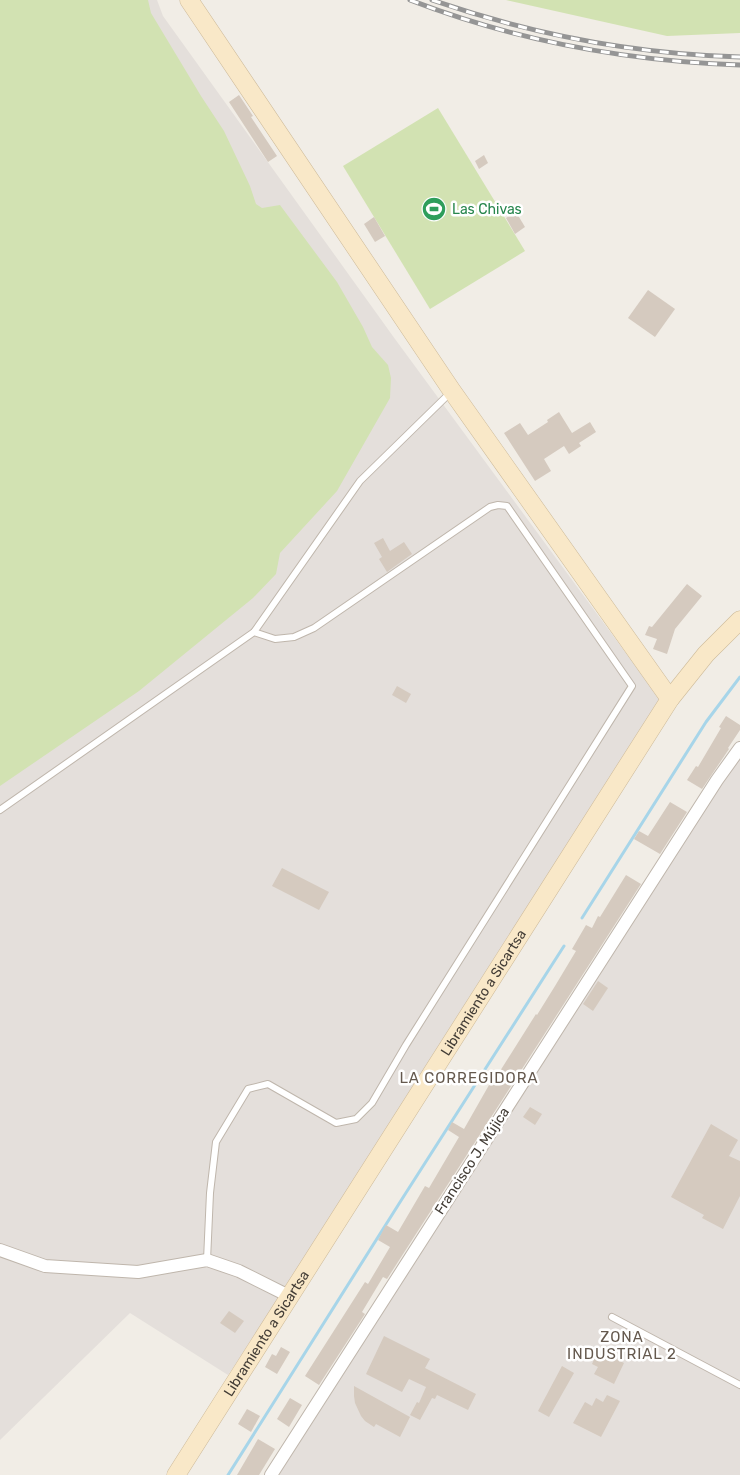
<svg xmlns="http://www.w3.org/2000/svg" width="740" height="1475" font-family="Rubik,sans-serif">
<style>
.industrial{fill:#e4dfdb}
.green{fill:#d2e2b2}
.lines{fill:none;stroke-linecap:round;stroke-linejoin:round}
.stream{stroke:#a7d5e9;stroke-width:3}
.building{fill:#d5cabf}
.lane-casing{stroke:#bfb6ac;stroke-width:8}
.street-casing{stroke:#bfb6ac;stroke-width:14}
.secondary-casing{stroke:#cdba99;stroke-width:19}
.lane{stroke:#fff;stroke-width:6}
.street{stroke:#fff;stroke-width:12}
.secondary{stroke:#f9e8c8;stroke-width:18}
.rail-casing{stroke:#959595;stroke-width:5}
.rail{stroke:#fff;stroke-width:3;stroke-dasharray:9;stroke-linecap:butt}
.labels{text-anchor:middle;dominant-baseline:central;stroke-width:5;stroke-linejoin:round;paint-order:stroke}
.leisure-label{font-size:14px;fill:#27864d;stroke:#fff;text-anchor:start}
.street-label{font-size:14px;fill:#433d36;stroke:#fff}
.neighbourhood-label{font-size:15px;letter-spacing:1px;fill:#65594e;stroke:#fff}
</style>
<rect width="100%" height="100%" fill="#f1ede6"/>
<g class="industrial">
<path d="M0,0H157L163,16L395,339L661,701L301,1269L228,1375L130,1313L0,1440Z"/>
<path d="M740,756V1475H279L721,783Z"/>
</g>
<g class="green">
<path d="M0,0H148L151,13L201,96L224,131L250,186L256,204L262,208L280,205L337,282L363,327L372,347L388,365L391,378L390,398L337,491L280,553L276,574L253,598L139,691L0,786Z"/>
<path d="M506,0H740V33L667,36Z"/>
<path d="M438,108L525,251L430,309L343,166Z"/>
</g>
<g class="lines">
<g class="stream">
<path d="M582,918L706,722L740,677"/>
<path d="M228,1475L402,1199L564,946"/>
</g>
</g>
<g class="building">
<path d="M239,95L253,116L251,117L277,156L268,162L229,102Z"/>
<path d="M484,155L488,163L479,169L475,161Z"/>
<path d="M516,212L525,227L515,234L506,218Z"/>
<path d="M374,217L385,236L375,242L364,224Z"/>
<path d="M648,290L675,309L655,337L628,318Z"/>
<path d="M559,412L572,433L590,422L596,432L579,443L581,446L569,454L564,446L544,459L551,471L535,481L504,433L520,423L528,435L548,422L547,420Z"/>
<path d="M383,538L390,551L404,542L412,554L387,572L379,559L382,557L374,543Z"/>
<path d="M687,584L702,596L675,629L667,654L653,649L657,639L645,635L649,626L652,627Z"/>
<path d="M397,686L411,694L406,703L392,695Z"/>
<path d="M726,716L740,725V730L728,748L729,749L702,789L687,780L696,766L698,767L721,728L719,727Z"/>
<path d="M670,802L687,812L660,854L634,839L639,831L648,836Z"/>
<path d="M282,868L329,892L319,910L272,886Z"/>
<path d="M626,875L641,884L387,1279L383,1277L362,1312L365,1314L319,1385L305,1376L365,1282L368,1284L390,1247L378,1240L386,1225L398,1232L425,1186L429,1188L459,1137L448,1130L452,1122L464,1129L493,1078L495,1079L536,1014L537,1015L555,986L576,951L572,949L586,925L592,928L598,916L600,917Z"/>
<path d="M598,981L608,988L593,1011L583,1004Z"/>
<path d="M530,1107L542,1114L535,1125L523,1117Z"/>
<path d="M711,1124L738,1140L729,1156L740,1161V1196L723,1229L702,1218L704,1215L671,1197Z"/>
<path d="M229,1311L244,1321L235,1333L220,1323Z"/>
<path d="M384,1336L430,1359L425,1368L476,1394L468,1410L437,1395L435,1399L432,1398L420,1420L410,1415L417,1402L419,1403L426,1387L409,1379L402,1392L366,1374Z"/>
<path d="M281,1347L290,1352L277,1374L265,1367L272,1354L276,1356Z"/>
<path d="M598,1350L624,1363L614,1384L594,1374L598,1367L592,1364Z"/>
<path d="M562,1366L574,1373L549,1417L538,1411Z"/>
<path d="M354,1386L410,1417L400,1437L376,1424L374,1427L365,1421L361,1416L355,1403L354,1396Z"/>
<path d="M607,1395L620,1401L601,1437L573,1423L585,1402L592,1406L596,1398L603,1402Z"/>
<path d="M290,1398L302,1405L289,1427L277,1419Z"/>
<path d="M247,1409L260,1416L251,1432L238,1424Z"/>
<path d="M258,1439L275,1449L259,1475H237Z"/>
</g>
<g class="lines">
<g class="lane-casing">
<g id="lane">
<path d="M0,810L254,632L360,481L451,392"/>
<path d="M207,1260L210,1193L216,1142L248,1089L268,1084L336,1123L356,1119L372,1103L406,1045L632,686L507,506L498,505L490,507L314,628L294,637L275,639L254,632"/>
<path d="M612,1317L740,1385"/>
</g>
</g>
<g class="street-casing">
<g id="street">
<path d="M0,1250L45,1266L138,1272L207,1260L239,1271L289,1296"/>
<path d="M271,1475L717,780L740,748"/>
</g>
</g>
<g class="secondary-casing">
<g id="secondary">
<path d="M189,0L452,391L670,699"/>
<path id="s1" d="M176,1475L670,699L706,654L740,620"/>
</g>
</g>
<use href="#lane" class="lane"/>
<use href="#street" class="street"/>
<use href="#secondary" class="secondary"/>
<g class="rail-casing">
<g id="rail">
<path d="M410,0C516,41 627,61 740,65"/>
<path d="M432,0C533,35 633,54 740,57"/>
</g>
</g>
<use href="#rail" class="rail"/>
</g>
<defs>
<g id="stadium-disc" transform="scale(1.25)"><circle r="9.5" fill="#2e9e5b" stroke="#fff"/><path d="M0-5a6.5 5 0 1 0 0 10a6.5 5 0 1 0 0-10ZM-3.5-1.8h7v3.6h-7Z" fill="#fff"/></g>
</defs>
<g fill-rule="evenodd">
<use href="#stadium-disc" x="434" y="209"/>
</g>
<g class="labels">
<g class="leisure-label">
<text x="452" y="209">Las Chivas</text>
</g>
<g class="street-label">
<text stroke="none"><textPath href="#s1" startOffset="572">Libramiento a Sicartsa</textPath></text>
<text transform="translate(472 1161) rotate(-57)">Francisco J. Mújica</text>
<text stroke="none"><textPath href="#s1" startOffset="168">Libramiento a Sicartsa</textPath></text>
</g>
<g class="neighbourhood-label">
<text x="469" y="1078">LA CORREGIDORA</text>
<text x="622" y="1337">ZONA<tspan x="622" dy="17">INDUSTRIAL 2</tspan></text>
</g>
</g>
</svg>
